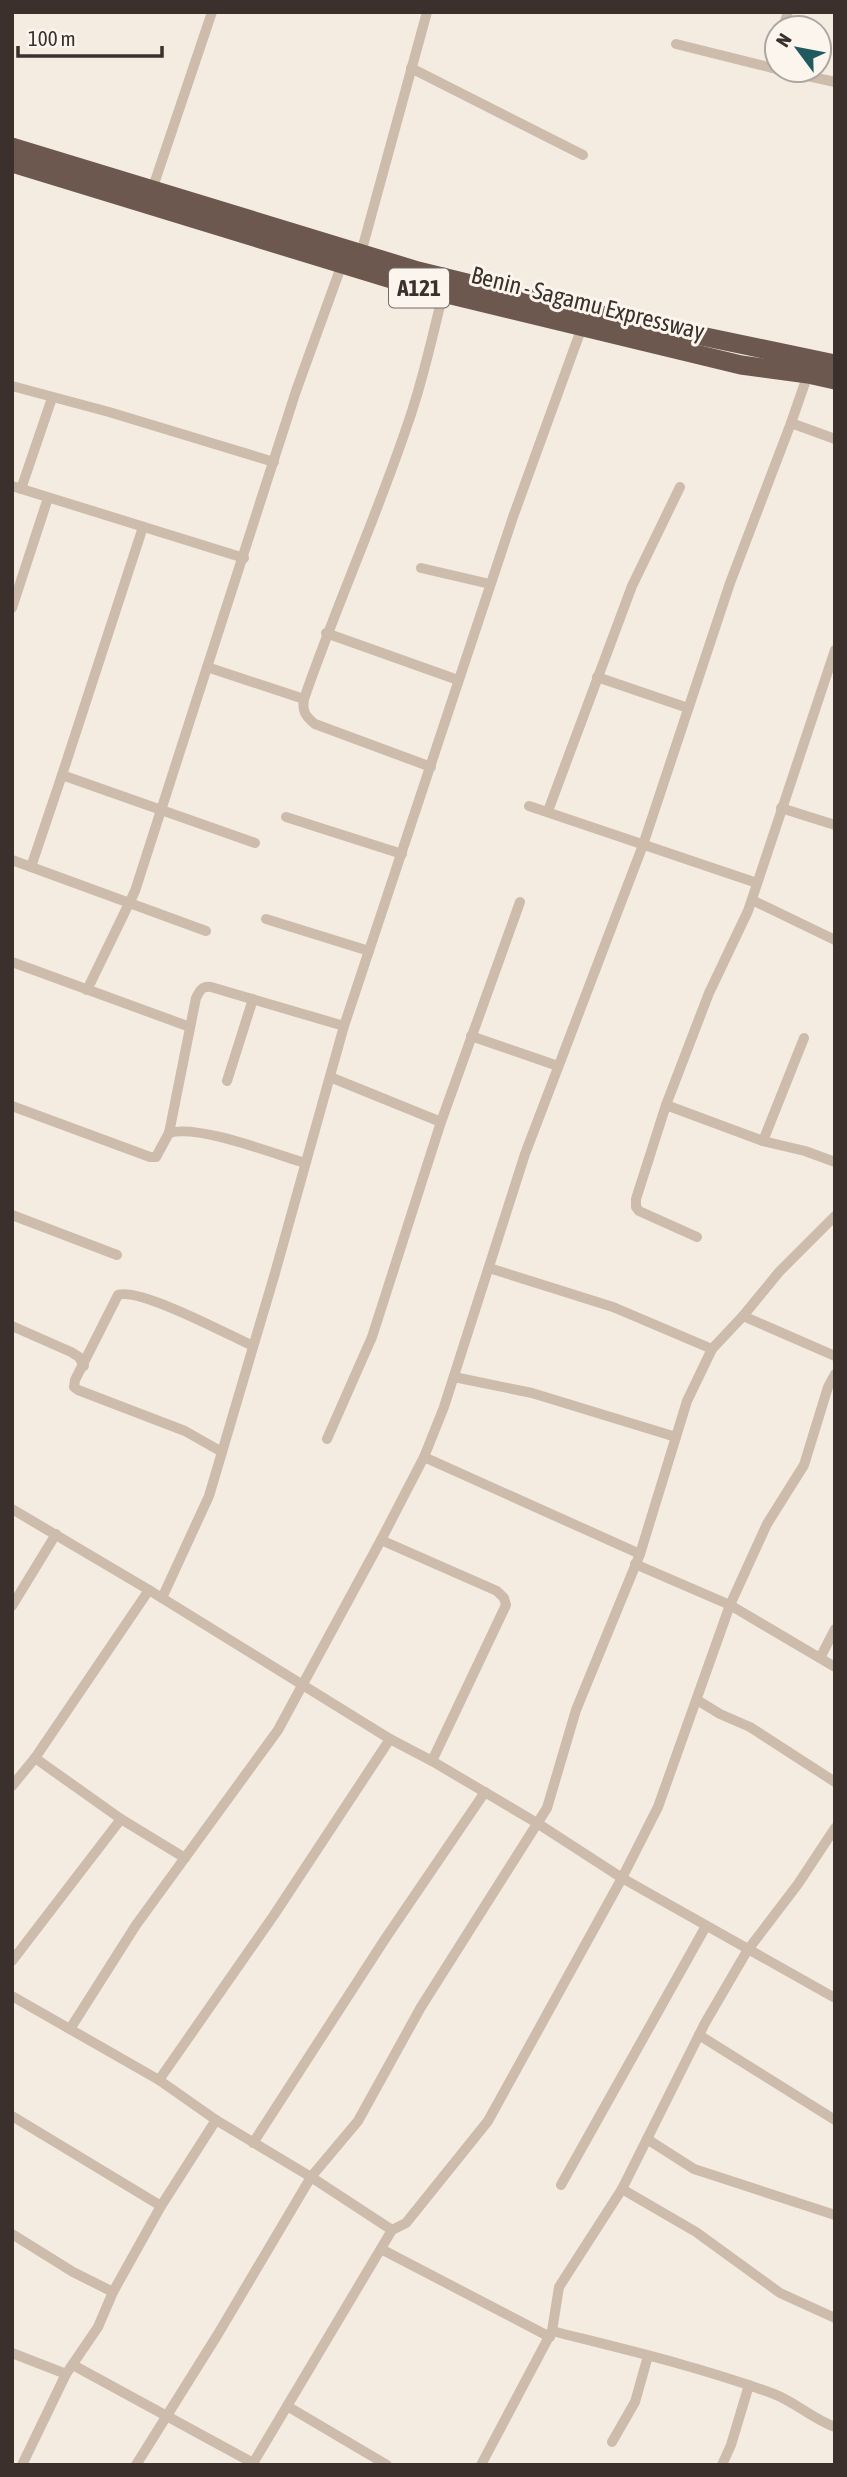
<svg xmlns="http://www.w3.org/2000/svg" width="847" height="2477" font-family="'Asap Condensed',sans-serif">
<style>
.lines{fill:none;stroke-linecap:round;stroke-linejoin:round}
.minor{stroke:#cdbbac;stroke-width:10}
.trunk{stroke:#6c584f;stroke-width:19}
.labels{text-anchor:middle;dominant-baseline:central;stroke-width:6;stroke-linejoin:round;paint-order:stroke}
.shield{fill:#fbf5ee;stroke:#756b66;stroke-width:2}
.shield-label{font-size:23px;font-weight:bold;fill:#3b302b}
.street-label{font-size:24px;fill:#3b302b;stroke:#fbf5ee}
</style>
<rect width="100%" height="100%" fill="#f4ebe1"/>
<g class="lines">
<g class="minor">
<path d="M783,28L788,12"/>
<path d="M676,44L777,69"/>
<path d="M411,68L583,155"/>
<path d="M772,68L777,49"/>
<path d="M781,70L835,82"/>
<path d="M152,190L212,12"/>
<path d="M361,253L427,12"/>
<path d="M808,374L791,423L835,439"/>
<path d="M12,386L109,412L274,462"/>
<path d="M12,486L244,558"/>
<path d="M21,489L52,398"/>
<path d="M143,527L62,775L255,843"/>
<path d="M421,568L490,584"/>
<path d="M12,608L48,498"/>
<path d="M326,633L458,680"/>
<path d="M207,667L304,699"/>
<path d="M597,677L688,708"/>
<path d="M431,767L315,724C305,716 302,711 304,699C336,606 377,516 408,423C423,381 432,337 443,294"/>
<path d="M529,806L757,883"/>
<path d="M781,808L835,825"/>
<path d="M548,811L632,586L680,487"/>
<path d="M286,817L402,854"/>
<path d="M12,860L206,931"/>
<path d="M31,867L62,775"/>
<path d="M752,900L835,940"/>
<path d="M266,919L369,951"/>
<path d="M12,962L190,1027"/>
<path d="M87,990L135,891L296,391L342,264"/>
<path d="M471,1036L558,1066"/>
<path d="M330,1077L441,1122"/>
<path d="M227,1081L253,999"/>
<path d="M666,1105L763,1141L805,1151L835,1162"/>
<path d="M12,1106L150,1157H156L169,1133L196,998C200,990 202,986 211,987L344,1026"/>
<path d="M169,1133C198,1124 274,1154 305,1163"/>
<path d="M763,1141L804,1038"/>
<path d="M12,1215L117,1255"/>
<path d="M697,1237L639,1211L636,1207V1199L666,1105L709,993L748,911L835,650"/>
<path d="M489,1268L613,1307L712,1349"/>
<path d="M743,1316L835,1356"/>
<path d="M12,1326L71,1352L79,1357L84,1366"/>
<path d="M454,1377L532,1393L676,1437"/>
<path d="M327,1439L372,1337L441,1122L520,902"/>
<path d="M222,1452L185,1431L78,1390L74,1387L75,1380L118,1295C139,1287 229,1335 253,1346"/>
<path d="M424,1457L640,1554"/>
<path d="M12,1509L149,1590L390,1739L432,1761L537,1823L622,1878L835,1998"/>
<path d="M381,1540L497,1591L504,1598L506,1605L432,1761"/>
<path d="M635,1564L730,1605L835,1667"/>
<path d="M162,1598L209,1496L275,1273L344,1026L513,517L582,327"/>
<path d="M12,1606L56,1534"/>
<path d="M820,1658L835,1629"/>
<path d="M697,1700L720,1714L750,1727L835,1782"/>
<path d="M12,1786L35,1758L149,1590"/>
<path d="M121,1819L185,1858"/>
<path d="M12,1961L121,1819L35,1758"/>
<path d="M12,1996L159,2080L216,2120L311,2177L392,2230L252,2465"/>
<path d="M70,2029L136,1925L278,1730L381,1540L424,1457L444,1407L525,1154L643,845L730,583L791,423"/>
<path d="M699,2035L835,2120"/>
<path d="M159,2080L274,1915L390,1739"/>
<path d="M12,2116L161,2206"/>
<path d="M647,2139L694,2169L835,2215"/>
<path d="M253,2143L385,1939L485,1792"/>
<path d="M561,2185L706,1926"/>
<path d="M622,2189L696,2232L780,2293L835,2318"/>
<path d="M392,2230L406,2223L488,2121L622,1878L658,1807L730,1605L767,1524L804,1465L828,1387L835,1374"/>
<path d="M12,2234L73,2272L113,2292"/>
<path d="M381,2249L550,2337"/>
<path d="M552,2331C627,2350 701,2367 774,2394C795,2402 813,2419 835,2427"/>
<path d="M12,2353L66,2374"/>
<path d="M73,2365L253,2463"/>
<path d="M287,2406L387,2465"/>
<path d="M612,2442L635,2402L648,2356"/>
<path d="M22,2465L66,2374L98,2327L113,2292L161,2206L216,2120"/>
<path d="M136,2465L218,2334L311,2177L358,2121L421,2007L547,1808L576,1710L640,1554L687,1401L712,1349L743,1316L779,1272L835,1216"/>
<path d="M481,2465L552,2331L559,2287L622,2189L705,2023L747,1951L798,1884L835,1828"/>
<path d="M722,2465L731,2445L749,2385"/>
</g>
<g class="trunk">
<path d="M12,147L418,271L577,310L835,364"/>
<path d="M12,163L414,286L741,365L808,374L835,380"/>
</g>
</g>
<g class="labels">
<rect class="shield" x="389" y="268.5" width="60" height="39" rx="5"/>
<g class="shield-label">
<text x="419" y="288">A121</text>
</g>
<g class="street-label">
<text transform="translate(588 303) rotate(14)">Benin - Sagamu Expressway</text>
</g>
</g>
<rect width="847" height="2477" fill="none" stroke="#3b302b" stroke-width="28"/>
<g transform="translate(798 49) rotate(302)"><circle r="33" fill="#fbf5ee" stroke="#aea6a0" stroke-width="2"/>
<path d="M0-5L12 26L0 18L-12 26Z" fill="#1f5a5e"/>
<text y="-10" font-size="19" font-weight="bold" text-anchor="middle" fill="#3b302b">N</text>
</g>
<path d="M18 46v10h144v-10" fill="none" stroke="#3b302b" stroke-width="3.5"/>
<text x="28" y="46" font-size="21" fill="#3b302b" stroke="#fbf5ee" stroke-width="5" paint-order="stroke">100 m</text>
</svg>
